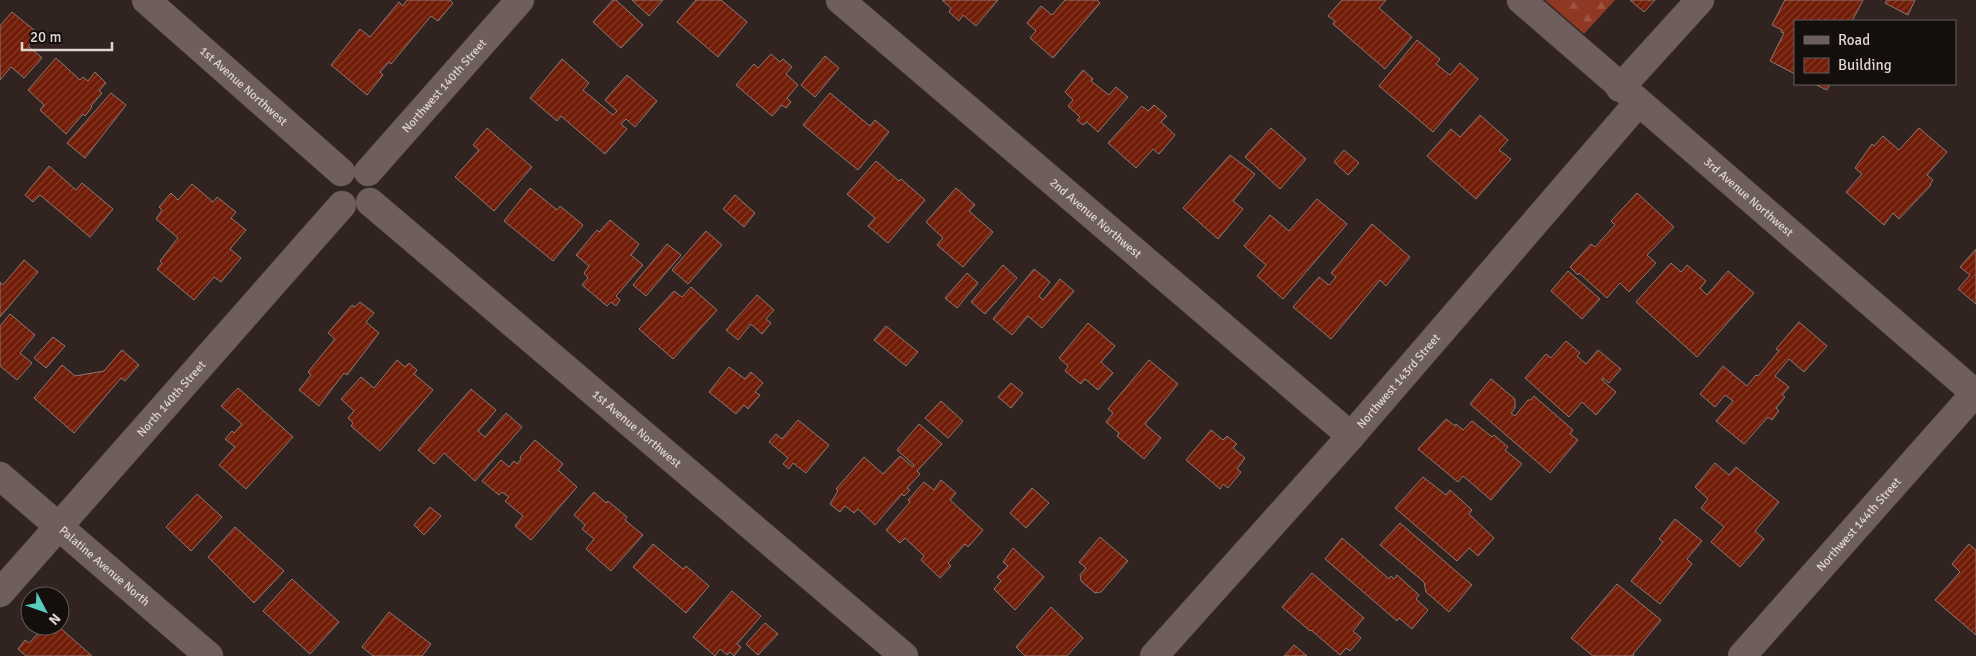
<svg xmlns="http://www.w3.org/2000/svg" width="1976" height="656" font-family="Signika,sans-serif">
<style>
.forest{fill:url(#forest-firs)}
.building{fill:url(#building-hatch);stroke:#897a76}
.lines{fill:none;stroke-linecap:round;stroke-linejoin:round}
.minor-casing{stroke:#4b403e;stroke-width:29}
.minor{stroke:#6f5f5c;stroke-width:28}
.labels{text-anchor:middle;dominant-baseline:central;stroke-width:4;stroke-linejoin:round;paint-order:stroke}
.street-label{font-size:12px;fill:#ddd5d2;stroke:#140e0d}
</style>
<defs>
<pattern id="forest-firs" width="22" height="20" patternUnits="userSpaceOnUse" patternTransform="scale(1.25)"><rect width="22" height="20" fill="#8f3925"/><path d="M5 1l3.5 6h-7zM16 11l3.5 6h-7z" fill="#9e5544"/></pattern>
<pattern id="building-hatch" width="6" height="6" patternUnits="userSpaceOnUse" patternTransform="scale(1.25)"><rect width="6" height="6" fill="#711c07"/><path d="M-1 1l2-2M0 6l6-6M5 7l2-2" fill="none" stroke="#853c2a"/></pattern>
</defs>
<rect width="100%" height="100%" fill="#302320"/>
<path class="forest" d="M1545,0H1615L1584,34Z"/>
<g class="building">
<path d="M407,0H450L453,3L438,21L431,16L391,64L389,62L380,72L383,75L367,95L331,65L360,29L370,37L399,2L403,6Z"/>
<path d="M613,0H616L643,25L621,48L593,22Z"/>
<path d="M632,0H663L649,16Z"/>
<path d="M696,0H721L747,22L718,57L677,22Z"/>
<path d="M942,0H998L976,26L963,15L959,21L949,12L951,8Z"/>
<path d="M1065,0H1097L1100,3L1053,58L1030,38L1036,31L1027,23L1041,6L1052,15Z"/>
<path d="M1342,0H1386L1379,8L1412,37L1385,69L1333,24L1335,21L1328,16Z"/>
<path d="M1630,0H1655L1644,12Z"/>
<path d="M1785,0H1863L1852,21H1795V74L1770,61L1784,33L1781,32L1782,30L1772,25Z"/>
<path d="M1887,0H1915L1908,15L1885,3Z"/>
<path d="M12,12L39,34L28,46L42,58L24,78L11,67L0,80V26Z"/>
<path d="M1417,40L1440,59L1436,64L1450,75L1460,63L1478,79L1433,132L1379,86Z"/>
<path d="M771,54L780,62L783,59L792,67L786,74L798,85L787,98L791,102L786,108L782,105L772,116L736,85L754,64L758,68Z"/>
<path d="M825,56L839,68L815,97L801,85Z"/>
<path d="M56,58L80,80L83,77L88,81L95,72L106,83L99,91L102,93L91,106L92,107L85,116L83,114L66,134L40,110L44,105L28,90Z"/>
<path d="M562,59L589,83L583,90L613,115L617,111L605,100L627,75L657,101L635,127L626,119L621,124L627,129L605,154L561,116L557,121L530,98Z"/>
<path d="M1083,70L1093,79L1091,81L1109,95L1116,87L1128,97L1098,132L1087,122L1083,125L1077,120L1080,117L1068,106L1073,100L1065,92Z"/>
<path d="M1814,84H1830L1827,90Z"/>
<path d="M111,93L126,105L85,158L67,143Z"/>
<path d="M830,93L870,126L875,120L889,132L858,170L803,125Z"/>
<path d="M1154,105L1167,116L1161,122L1175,135L1159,154L1153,149L1136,168L1108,143L1142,106L1148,111Z"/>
<path d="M1480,115L1508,140L1499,150L1511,159L1476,199L1427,156L1451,129L1460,137Z"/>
<path d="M487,128L532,167L494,211L455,177L479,150L473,145Z"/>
<path d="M1271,128L1306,159L1280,189L1245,157Z"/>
<path d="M1919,128L1947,152L1927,175L1933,180L1930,184L1931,185L1899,219L1893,213L1884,225L1846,192L1862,174L1855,168L1872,144L1874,146L1883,136L1899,150Z"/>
<path d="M1344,150L1359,163L1348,175L1334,162Z"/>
<path d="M1230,155L1255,174L1233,201L1243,209L1218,239L1183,208Z"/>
<path d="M876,161L899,181L901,179L925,200L888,243L868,226L875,218L847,194Z"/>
<path d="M49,166L76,190L82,183L113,209L90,237L40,195L33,202L25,195Z"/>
<path d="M192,184L213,202L217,197L236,212L231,218L246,230L230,249L241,258L221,282L214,277L194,300L157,269L162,263L160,261L178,238L156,219L162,210L159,207L171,193L178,200Z"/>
<path d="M530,188L557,210L560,206L583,225L553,261L504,221Z"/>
<path d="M956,188L975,205L969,211L993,232L963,267L937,245L943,238L926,222Z"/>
<path d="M1637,193L1674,227L1647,255L1656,263L1629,292L1620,283L1607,298L1579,273L1578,275L1570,267L1591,244L1595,247L1615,225L1611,221Z"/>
<path d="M735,195L755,213L744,227L723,209Z"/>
<path d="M1317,199L1347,224L1283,299L1257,276L1266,265L1244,246L1270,215L1289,231Z"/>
<path d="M610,220L639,244L631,255L643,265L616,296L620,300L616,306L611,302L607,306L582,285L588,278L584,273L589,266L576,255L597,230L599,232Z"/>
<path d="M1372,224L1410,257L1386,286L1380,280L1331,339L1293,307L1319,277L1329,285L1336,277L1331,273Z"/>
<path d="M706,231L722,245L688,284L672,270Z"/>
<path d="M667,244L681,255L646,296L633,285Z"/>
<path d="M1976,249V304L1958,289L1970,275L1960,267Z"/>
<path d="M24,260L38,272L0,317V282L3,285Z"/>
<path d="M1671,263L1681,272L1687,265L1706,281L1700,288L1707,295L1728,271L1754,293L1697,357L1636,302Z"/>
<path d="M1003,265L1017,278L985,314L971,302Z"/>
<path d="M1034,269L1050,282L1039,296L1043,300L1060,279L1074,291L1042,328L1028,316L1012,335L993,319Z"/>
<path d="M1568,271L1600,299L1582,319L1551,291Z"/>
<path d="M967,273L978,283L957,308L945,298Z"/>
<path d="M691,287L717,310L673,359L639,329L674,291L682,297Z"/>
<path d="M757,295L774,310L766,319L771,323L762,334L751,324L738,340L726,330Z"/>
<path d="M360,302L374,313L366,322L379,333L347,375L344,373L319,406L299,390L311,375L308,372L335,339L328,333L352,305L355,307Z"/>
<path d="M10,314L35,335L20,353L32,363L17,380L0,366V326Z"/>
<path d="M1799,322L1827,346L1804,372L1789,359L1775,376L1789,387L1782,395L1785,397L1776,408L1779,411L1772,420L1768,417L1744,444L1716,421L1733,401L1725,395L1715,407L1700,394L1723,366L1747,386L1756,375L1758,376L1779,351L1776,349Z"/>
<path d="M1088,323L1115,346L1101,362L1113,373L1098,390L1085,379L1081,384L1065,371L1068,366L1059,358Z"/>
<path d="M886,326L918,352L906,366L874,340Z"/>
<path d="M53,337L65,346L46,368L34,358Z"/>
<path d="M1566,341L1580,353L1577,356L1586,364L1598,350L1621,369L1609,383L1603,378L1602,380L1616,392L1596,415L1582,402L1569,417L1525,378L1546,354L1551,358Z"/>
<path d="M122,350L139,365L125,381L121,378L74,433L34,398L62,365L75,376L104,371Z"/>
<path d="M397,360L405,367L409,363L417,370L414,374L433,390L380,451L351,426L353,423L348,418L354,411L341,399L361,377L374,388Z"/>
<path d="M1149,360L1178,384L1145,424L1161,438L1144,459L1117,436L1119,433L1106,422L1113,413L1108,409Z"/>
<path d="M729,367L745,379L751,372L763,383L755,392L760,395L748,409L744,405L736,414L709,392Z"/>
<path d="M1491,379L1515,399V408L1511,413L1515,416L1528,400H1531L1534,396L1573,430L1570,434L1578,440L1550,473L1470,404Z"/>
<path d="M1011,383L1023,393L1011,408L998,397Z"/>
<path d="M238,388L293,437L246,489L219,465L235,447L225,439L232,431L234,433L242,424L221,406Z"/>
<path d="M471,389L496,410L478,431L485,437L506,413L522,427L475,481L444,453L434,464L418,450Z"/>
<path d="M941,401L963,421L948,438L925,418Z"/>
<path d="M1446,419L1455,426L1456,424L1463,430L1472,421L1492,437L1494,435L1508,447L1505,450L1522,464L1491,500L1463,476L1458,482L1418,449Z"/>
<path d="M798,420L829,445L806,473L793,463L789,469L783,464L788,458L769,442L776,434L782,439Z"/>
<path d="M919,424L942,444L917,471L920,474L907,488L910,490L904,496L902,494L875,525L858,509L854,513L845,506L840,512L830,504L838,491L836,489L864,457L883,474L900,456L913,467L914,465L897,450Z"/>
<path d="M1211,430L1223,440L1227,436L1237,444L1233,448L1245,458L1237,469L1241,472L1228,488L1223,484L1220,489L1186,460Z"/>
<path d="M535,440L563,464L558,470L577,487L531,540L515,526L523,516L505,501L509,497L502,492L499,495L482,481L501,460L509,467L514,461L517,464L521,459L520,457Z"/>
<path d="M1715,463L1729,475L1736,467L1779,502L1755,531L1764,539L1740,567L1711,542L1724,527L1701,508L1708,499L1695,487Z"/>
<path d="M1423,477L1446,495L1450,490L1472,510L1469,514L1494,538L1478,556L1469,548L1457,561L1395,508Z"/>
<path d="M941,480L956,493L950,500L983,530L968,547L965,544L948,563L951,566L940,578L921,560L924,556L905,538L900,543L886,530L910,502L908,500L924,482L934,490Z"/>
<path d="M1032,488L1049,503L1026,528L1010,513Z"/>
<path d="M594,492L606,503L608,501L627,517L625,520L643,535L611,571L586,549L594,539L582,529L585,525L574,515Z"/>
<path d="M197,494L222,517L191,551L166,527Z"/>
<path d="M430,507L441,516L424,535L414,525Z"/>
<path d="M1675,519L1702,541L1687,559L1692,564L1660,604L1631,581L1663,542L1659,539Z"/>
<path d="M1400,523L1472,585L1449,612L1426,592L1424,582L1380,545Z"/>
<path d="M235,527L284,571L254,603L208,557Z"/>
<path d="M1100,537L1128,561L1101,592L1095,593L1081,581L1080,575L1086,568L1079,562Z"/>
<path d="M1342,538L1389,579L1391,576L1394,579L1397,575L1419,595L1416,599L1428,610L1412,629L1399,618L1397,621L1325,559Z"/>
<path d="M653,544L683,569L686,566L709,586L686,613L633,567Z"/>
<path d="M1969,544L1976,550V635L1935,600L1960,572L1952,564Z"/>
<path d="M1013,548L1044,577L1015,610L994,589L1001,581L997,577L1008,566L1003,562Z"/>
<path d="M1312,573L1364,618L1353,631L1361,638L1350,651L1346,648L1340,655L1311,630L1310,631L1282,607Z"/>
<path d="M292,579L339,622L310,654L263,611Z"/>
<path d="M1617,584L1661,620L1633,654L1634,656H1593L1571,638Z"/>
<path d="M732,591L761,616L737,644L741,647L734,656L730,652L727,655L720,649L715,656L693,637Z"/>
<path d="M1051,607L1083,638L1067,656H1025L1016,647Z"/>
<path d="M389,612L431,644L422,656H373L362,647Z"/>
<path d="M765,623L778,634L758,655L746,644Z"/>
<path d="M45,626H58L92,656H26L18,649L25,640L29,643Z"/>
<path d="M1294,645L1307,656H1284Z"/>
</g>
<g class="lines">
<g class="minor-casing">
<g id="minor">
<path id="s1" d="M146,0L341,172"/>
<path id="s2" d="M840,0L1351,436"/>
<path id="s3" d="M1521,0L1976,394"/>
<path d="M1620,88L1700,0"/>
<path id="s4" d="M368,172L520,0"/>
<path id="s5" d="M370,202L904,656"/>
<path id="s6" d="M0,476L209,656"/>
<path id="s7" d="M0,593L342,205"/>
<path id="s8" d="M1154,656L1351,436L1638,103"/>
<path id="s9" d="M1742,656L1975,393"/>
</g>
</g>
<use href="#minor" class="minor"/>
</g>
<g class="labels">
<g class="street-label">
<text stroke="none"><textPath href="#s1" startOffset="130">1st Avenue Northwest</textPath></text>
<text stroke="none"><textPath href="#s4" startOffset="115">Northwest 140th Street</textPath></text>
<text stroke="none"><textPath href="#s3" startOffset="301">3rd Avenue Northwest</textPath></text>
<text stroke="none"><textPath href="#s2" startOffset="336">2nd Avenue Northwest</textPath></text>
<text stroke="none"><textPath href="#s8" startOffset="368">Northwest 143rd Street</textPath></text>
<text stroke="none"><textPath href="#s7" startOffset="259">North 140th Street</textPath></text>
<text stroke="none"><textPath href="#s5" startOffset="350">1st Avenue Northwest</textPath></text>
<text stroke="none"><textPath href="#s9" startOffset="176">Northwest 144th Street</textPath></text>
<text stroke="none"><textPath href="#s6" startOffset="138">Palatine Avenue North</textPath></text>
</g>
</g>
<rect x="1794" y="20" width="162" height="65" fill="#140e0d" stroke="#645e5c"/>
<rect x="1804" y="36" width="25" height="8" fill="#6f5f5c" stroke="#645e5c"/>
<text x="1838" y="45" font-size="15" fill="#ddd5d2">Road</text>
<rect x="1804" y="58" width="25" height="15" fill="url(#building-hatch)" stroke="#645e5c"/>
<text x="1838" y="70" font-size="15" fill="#ddd5d2">Building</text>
<g transform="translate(45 611) rotate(131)"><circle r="24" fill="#140e0d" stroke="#645e5c"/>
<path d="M0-4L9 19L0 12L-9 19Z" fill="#58cebf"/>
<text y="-8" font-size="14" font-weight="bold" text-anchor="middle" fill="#ddd5d2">N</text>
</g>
<path d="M22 42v8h90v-8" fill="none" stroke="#ddd5d2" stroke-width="2.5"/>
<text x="30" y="42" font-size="15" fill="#ddd5d2" stroke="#140e0d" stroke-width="4" paint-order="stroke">20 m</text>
</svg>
